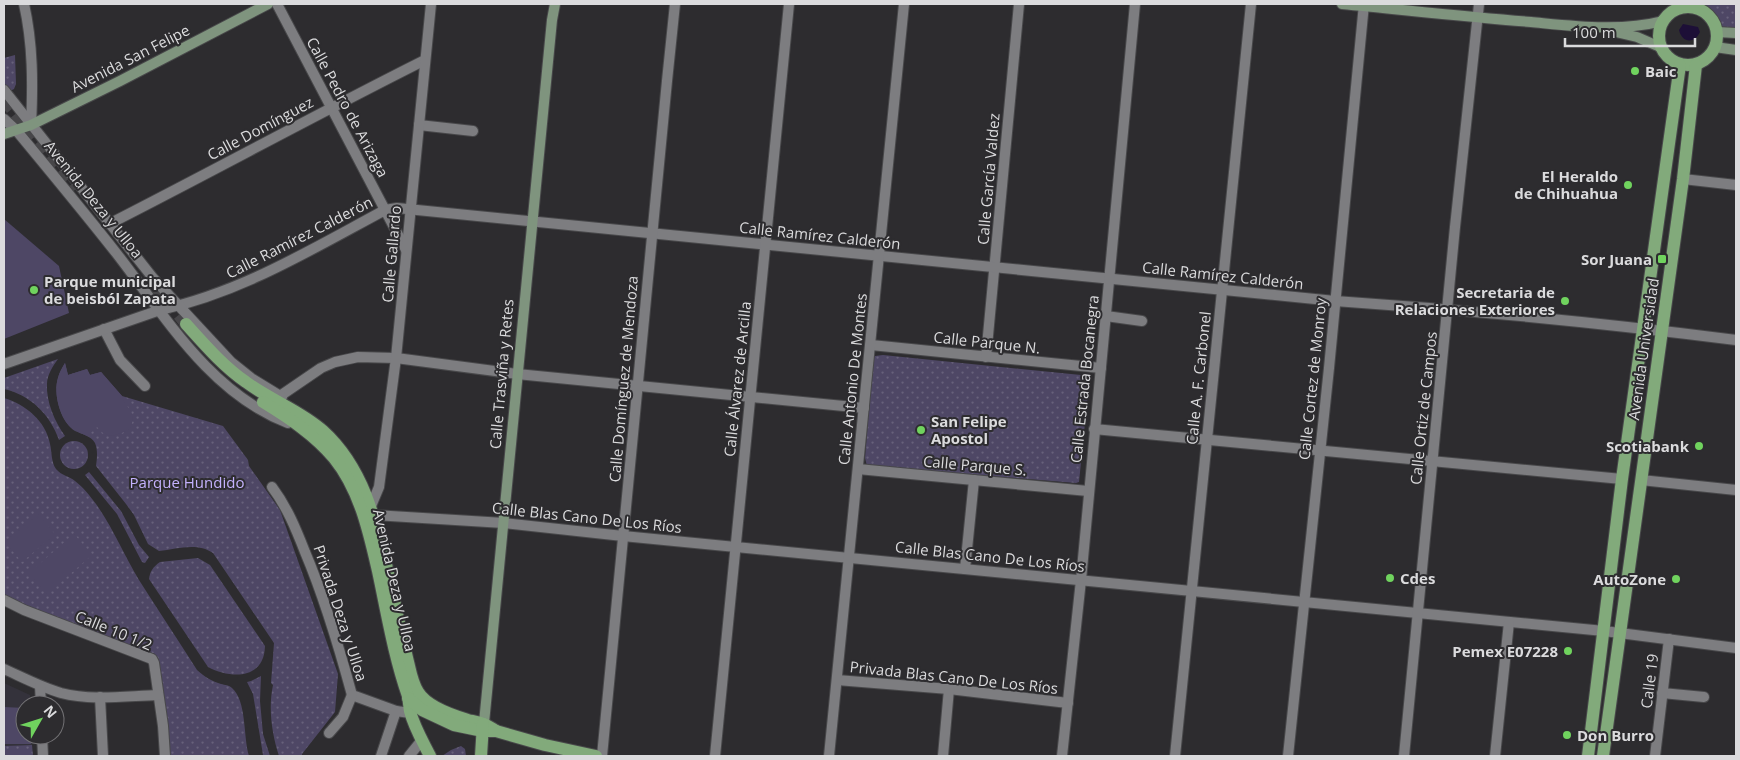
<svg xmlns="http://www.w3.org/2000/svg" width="1740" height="760" font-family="'Open Sans',sans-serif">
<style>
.built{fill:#34323b}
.park{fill:url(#park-dots)}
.pitch{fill:#4e4765}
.water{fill:#1d0f37}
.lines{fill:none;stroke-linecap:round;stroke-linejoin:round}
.primary-tunnel{stroke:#474649;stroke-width:12;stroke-dasharray:12 6;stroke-linecap:butt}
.minor-casing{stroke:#48484a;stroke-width:12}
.tertiary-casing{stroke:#48484a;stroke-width:12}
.secondary-casing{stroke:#48484a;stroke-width:12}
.primary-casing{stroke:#48484a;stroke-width:14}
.minor{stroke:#7d7d80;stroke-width:10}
.tertiary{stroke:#7d7d80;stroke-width:10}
.secondary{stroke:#7f947e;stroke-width:10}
.primary{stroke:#82aa7b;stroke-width:12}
.poi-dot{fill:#70d35e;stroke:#2d2c2f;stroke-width:2}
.labels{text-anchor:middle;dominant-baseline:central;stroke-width:4;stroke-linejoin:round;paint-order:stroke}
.street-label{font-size:15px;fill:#dbdbdd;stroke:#2d2c2f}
.poi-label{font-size:15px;font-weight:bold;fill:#dbdbdd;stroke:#2d2c2f;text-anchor:end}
.park-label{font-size:15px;fill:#c4b2fd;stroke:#2d2c2f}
</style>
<defs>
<pattern id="park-dots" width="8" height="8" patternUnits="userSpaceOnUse" patternTransform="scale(1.25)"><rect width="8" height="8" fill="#4e4765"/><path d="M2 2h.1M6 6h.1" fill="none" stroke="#67617b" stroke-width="1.8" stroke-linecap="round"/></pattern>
</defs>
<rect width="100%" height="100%" fill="#2d2c2f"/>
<path class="built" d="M4,683L30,695V705H25V735H32V745L4,746Z"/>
<g class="park">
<path d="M1704,4H1736V33L1717,32L1714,24L1703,11Z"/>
<path d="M15,55L16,84L14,89L10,91L4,87V58Z"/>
<path d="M883,355L1081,375L1088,379L1089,383L1079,482L1076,483L867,466L865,458L873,359L875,356Z"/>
<path d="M58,359C53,366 47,375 47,384C46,402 55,422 65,436L59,440C50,414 30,395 4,389V378Z"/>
<path d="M65,363L68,375L87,369L90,375L101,372L122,396L223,426L248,460L249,466L280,510L338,674L335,712L302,754V756H279C272,734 268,709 273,685L271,683L274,643L213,553C197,542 177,549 159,551L148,544L134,515L126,504L96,466C97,459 98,450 95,443C91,436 82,434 75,431C60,422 53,393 58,378C59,373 62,368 65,363Z"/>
<path d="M4,398C25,404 46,421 50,444C52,452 51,462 56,469C62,476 69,476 75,481C83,487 90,496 96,504C113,528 124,555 139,580C158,610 178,640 197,670C205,677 211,681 221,684C225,685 229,685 232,688C247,701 243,737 249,756H167L155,654L23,608L4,599Z"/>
<circle cx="74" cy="455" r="14"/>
<path d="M89,472L121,511L139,545L149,557L145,563L142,562L117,514L85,475Z"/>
<path d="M198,558L210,565L265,646C264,680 231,679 208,667L149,579C150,571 153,567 160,562Z"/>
<path d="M261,676L260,701L263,734L270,756L263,755L253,694L247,682L251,681Z"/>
<path d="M32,745L33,756H4V746Z"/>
<path d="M461,746L465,749L466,756H442L451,750Z"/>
</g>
<g class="pitch">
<path d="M4,219L59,266L69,313L4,339Z"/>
<path d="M65,363L68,375L87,369L90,375L101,372L122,396L124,402L131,411L133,420L130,428L122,433L111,436L103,433L97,427L87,436C83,434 77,432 73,429C60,420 53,393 58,378C59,373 62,368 65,363Z"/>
<path d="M38,514L55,534L22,562L5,542Z"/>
<path d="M74,534L92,555L47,594L29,573Z"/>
<path d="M4,707L25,708V735H30L31,744H4Z"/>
<path d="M30,749V756H8V750Z"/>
</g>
<path class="water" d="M1683,24L1698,27L1700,32C1694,44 1682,43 1679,30Z"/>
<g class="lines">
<g class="primary-tunnel">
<path d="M4,100L76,189"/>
<path d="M156,287L186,324"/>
</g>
<g class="minor-casing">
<g id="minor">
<path d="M277,4L406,250"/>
<path d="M419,125L473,131"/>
<path d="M1683,179L1736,185"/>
<path d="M109,224C215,170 319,113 425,60"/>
<path d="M1106,316L1142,321"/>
<path d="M104,329L120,360L145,386"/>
<path d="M871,345L1101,368"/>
<path d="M986,357L1019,4"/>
<path d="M4,364L160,310C242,292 312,249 385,210L397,208L1335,301C1469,310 1603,323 1736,340"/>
<path d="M280,396L321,368L335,362L358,357L396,358L517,374L864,408"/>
<path d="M1094,429L1622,479"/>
<path d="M858,469L1088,491"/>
<path d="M1641,480L1736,490"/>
<path d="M272,487C287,507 296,529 305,552C325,599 339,647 352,695L396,711L410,713"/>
<path d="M371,506L379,487L396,358L431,4"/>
<path d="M374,515L504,523L623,536L1604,631L1736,648"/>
<path d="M965,569L974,480"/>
<path d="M4,600L24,610L152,659L154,663L163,726L165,756"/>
<path d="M4,669C22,677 41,687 61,693C92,701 126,696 158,695"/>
<path d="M837,680L949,689L1068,703"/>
<path d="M40,686L41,705"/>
<path d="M1662,693L1704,697"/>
<path d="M100,697L103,756"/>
<path d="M329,733L343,717L352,695"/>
<path d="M42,735L43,756"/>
<path d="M381,756L396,711"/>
<path d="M602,756L667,81L675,4"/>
<path d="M715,756L789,4"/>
<path d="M829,756L904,4"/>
<path d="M943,756L949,689"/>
<path d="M1062,756L1081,580L1135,4"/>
<path d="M1175,756L1251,4"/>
<path d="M1288,756L1329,368L1364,4"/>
<path d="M1404,756L1455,227L1479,4"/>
<path d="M1495,756L1509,622"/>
<path d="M1655,756L1669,639"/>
</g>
</g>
<g class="tertiary-casing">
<g id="tertiary">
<path d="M24,4C33,44 33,84 31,125"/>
<path d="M4,90L153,278L231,362L251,378L282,397"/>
<path d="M4,119L16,130C50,171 84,212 117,254C165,316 210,393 288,423"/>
<path d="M409,756L422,740"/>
</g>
</g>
<g class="secondary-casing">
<g id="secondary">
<path d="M1342,4C1405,10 1468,17 1531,22C1574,26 1620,32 1663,21"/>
<path d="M1607,30L1637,37L1660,47"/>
<path d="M1717,32L1736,33"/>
<path d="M1715,47L1736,50"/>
<path d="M4,134L31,125L120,81L268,4"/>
<path d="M484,723L552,20L555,4"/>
</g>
</g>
<g class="primary-casing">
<g id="primary">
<circle cx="1688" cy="36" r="29"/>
<path d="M186,324C205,345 223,366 246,382C270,400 301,411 323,431C366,470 377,527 390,581C396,609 402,638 409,666C411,675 413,684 418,692C427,707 451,715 468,720C481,723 484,723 496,731"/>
<path d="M263,402C289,418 315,435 334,458C360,490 369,532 378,571C387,613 394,656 408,696C409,701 409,706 410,711C414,727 423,742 430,756"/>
<path d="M408,698L422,710L454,725L483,731H496L545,745L596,756"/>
<path d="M481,756L483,724"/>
<path d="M1588,756L1622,479L1680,65"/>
<path d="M1603,756L1683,179L1696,65"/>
</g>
</g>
<use href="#minor" class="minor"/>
<use href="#tertiary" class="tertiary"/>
<use href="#secondary" class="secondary"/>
<use href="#primary" class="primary"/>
</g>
<g class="poi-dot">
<circle cx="1635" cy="71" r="5"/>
<circle cx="1628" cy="185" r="5"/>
<rect x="1657" y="254" width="10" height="10" rx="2.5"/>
<circle cx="34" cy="290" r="5"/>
<circle cx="1565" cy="301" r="5"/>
<circle cx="921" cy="430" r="5"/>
<circle cx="1699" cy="446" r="5"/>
<circle cx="1390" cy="578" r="5"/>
<circle cx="1676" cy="579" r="5"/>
<circle cx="1568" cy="651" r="5"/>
<circle cx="1567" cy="735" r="5"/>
</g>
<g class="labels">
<g class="street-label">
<text transform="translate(130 58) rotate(-27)">Avenida San Felipe</text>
<text transform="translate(348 107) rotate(62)">Calle Pedro de Arizaga</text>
<text transform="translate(260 128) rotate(-28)">Calle Domínguez</text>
<text transform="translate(988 179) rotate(-85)">Calle García Valdez</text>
<text transform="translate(94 199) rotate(51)">Avenida Deza y Ulloa</text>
<text transform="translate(820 235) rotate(6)">Calle Ramírez Calderón</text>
<text transform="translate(299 237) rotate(-27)">Calle Ramírez Calderón</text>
<text transform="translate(391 254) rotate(-85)">Calle Gallardo</text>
<text transform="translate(1223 275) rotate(6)">Calle Ramírez Calderón</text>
<text transform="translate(987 342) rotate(6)">Calle Parque N.</text>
<text transform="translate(1643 349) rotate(-82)">Avenida Universidad</text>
<text transform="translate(501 374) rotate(-85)">Calle Trasviña y Retes</text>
<text transform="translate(1198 378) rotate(-84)">Calle A. F. Carbonel</text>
<text transform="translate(623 379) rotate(-85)">Calle Domínguez de Mendoza</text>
<text transform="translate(737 379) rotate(-84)">Calle Álvarez de Arcilla</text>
<text transform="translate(852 379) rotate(-84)">Calle Antonio De Montes</text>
<text transform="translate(1084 379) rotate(-84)">Calle Estrada Bocanegra</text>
<text transform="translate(1312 379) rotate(-84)">Calle Cortez de Monroy</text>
<text transform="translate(1423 408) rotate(-84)">Calle Ortiz de Campos</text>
<text transform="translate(975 465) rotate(5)">Calle Parque S.</text>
<text transform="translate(587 517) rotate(6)">Calle Blas Cano De Los Ríos</text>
<text transform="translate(990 556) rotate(6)">Calle Blas Cano De Los Ríos</text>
<text transform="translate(395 580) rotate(77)">Avenida Deza y Ulloa</text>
<text transform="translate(341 613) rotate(72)">Privada Deza y Ulloa</text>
<text transform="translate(114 630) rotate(22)">Calle 10 1/2</text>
<text transform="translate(954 677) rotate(6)">Privada Blas Cano De Los Ríos</text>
<text transform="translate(1649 681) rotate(-83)">Calle 19</text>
</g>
<g class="poi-label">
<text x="1645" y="71" text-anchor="start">Baic</text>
<text x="1618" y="176">El Heraldo<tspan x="1618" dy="17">de Chihuahua</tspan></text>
<text x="1652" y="259">Sor Juana</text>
<text x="44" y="281" text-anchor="start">Parque municipal<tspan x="44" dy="17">de beisból Zapata</tspan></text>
<text x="1555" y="292">Secretaria de<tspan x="1555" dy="17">Relaciones Exteriores</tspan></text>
<text x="931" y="421" text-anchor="start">San Felipe<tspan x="931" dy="17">Apostol</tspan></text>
<text x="1689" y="446">Scotiabank</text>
<text x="1400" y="578" text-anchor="start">Cdes</text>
<text x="1666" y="579">AutoZone</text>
<text x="1558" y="651">Pemex E07228</text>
<text x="1577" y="735" text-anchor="start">Don Burro</text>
</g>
<g class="park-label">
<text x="187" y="482">Parque Hundido</text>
</g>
</g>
<rect width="1740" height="760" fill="none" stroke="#dbdbdd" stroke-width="10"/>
<g transform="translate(40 720) rotate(51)"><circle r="24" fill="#2d2c2f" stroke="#737275"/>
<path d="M0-4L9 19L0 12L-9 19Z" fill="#70d35e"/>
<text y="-8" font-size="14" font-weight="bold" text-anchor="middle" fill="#dbdbdd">N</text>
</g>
<path d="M1565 38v8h130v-8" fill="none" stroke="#dbdbdd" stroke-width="2.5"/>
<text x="1572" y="38" font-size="15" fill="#dbdbdd" stroke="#2d2c2f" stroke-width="4" paint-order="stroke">100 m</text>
</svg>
